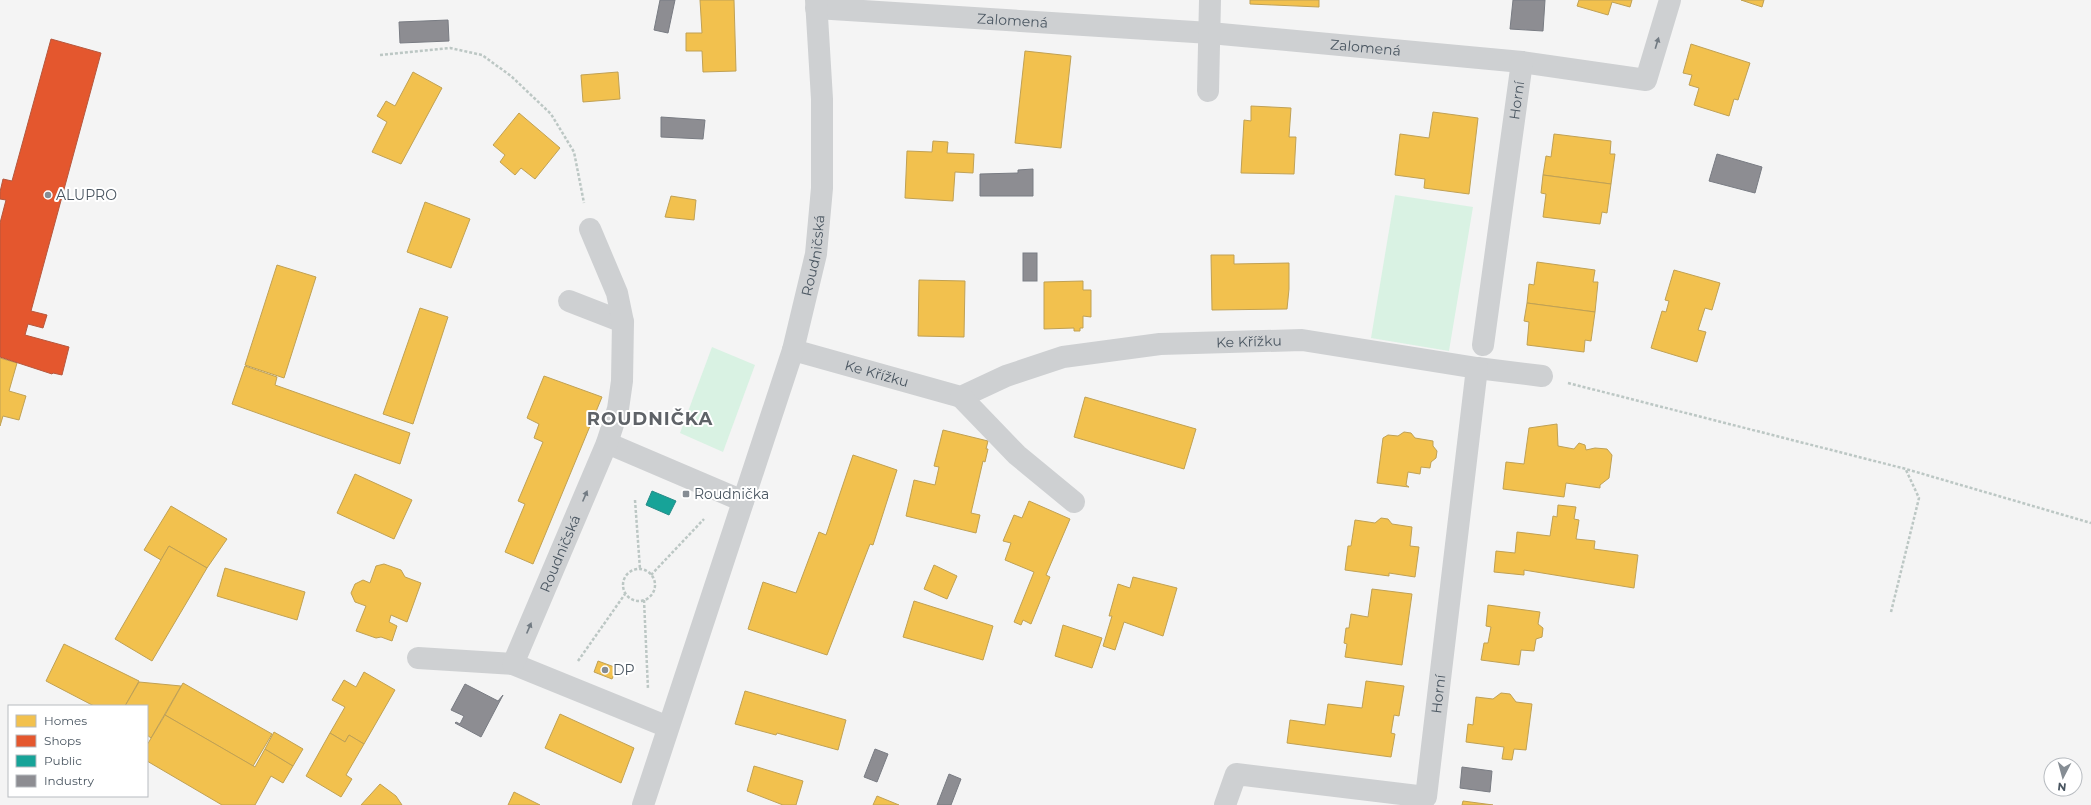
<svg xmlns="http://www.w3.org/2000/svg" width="2091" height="805" font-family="Montserrat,sans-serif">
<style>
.green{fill:#d9f2e3}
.homes{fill:#f2c14e;stroke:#c0a154}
.shops{fill:#e4572e;stroke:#b6573d}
.public{fill:#17a398;stroke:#268c88}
.industry{fill:#8d8d92;stroke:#797c83}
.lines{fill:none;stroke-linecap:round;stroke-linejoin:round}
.path{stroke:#bcc7c4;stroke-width:2.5;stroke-dasharray:3 2;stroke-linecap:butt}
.minor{stroke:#ced0d2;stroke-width:22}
.oneway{fill:#727b83}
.poi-dot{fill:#868d94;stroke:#fff;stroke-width:1.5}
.labels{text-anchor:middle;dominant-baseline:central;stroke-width:4;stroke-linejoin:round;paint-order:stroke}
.street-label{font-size:14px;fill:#4a5661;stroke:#fff}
.poi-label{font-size:14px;fill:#4a5661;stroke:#fff;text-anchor:start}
.district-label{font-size:18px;font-weight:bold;letter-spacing:1px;fill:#5f6368;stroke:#fff}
</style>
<rect width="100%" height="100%" fill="#f4f4f4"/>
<g class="green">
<path d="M1395,195L1473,207L1449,351L1371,338Z"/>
<path d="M712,347L755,365L723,452L680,433Z"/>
</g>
<g class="homes">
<path d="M700,0H734L736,71L703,72L702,51H686V33H702Z"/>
<path d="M1250,0H1319V7L1250,4Z"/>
<path d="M1579,0H1632L1630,7L1612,2L1608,15L1577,6Z"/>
<path d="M1741,0H1764L1762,7Z"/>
<path d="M1691,44L1750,63L1738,100L1734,99L1729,116L1694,105L1699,88L1689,85L1692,75L1683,73Z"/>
<path d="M1025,51L1071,56L1061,148L1015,143Z"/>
<path d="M413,72L442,88L401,164L372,152L387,122L377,116L386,101L395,106Z"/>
<path d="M618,72L620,99L583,102L581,75Z"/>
<path d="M1251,106L1291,108L1289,137H1296L1294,174L1241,173L1244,120L1251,121Z"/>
<path d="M1433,112L1478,118L1469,194L1424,188L1425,179L1395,175L1400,134L1429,138Z"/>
<path d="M519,113L560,148L535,179L521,168L515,175L500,162L505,155L493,145Z"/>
<path d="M1554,134L1611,141L1610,154H1615L1611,184L1543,175L1546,156L1551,157Z"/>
<path d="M933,141L948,142L947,153L974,154L973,173L955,172L953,201L905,198L907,151L932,152Z"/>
<path d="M1543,175L1611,184L1607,213L1602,212L1600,224L1543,217L1546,194L1541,193Z"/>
<path d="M671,196L696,200L694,220L665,217Z"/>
<path d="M425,202L470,219L451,268L407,252Z"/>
<path d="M1211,255H1234V264L1289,263V289L1287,309L1212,310Z"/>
<path d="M1537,262L1595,270L1593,282H1598L1595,312L1527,303L1529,284L1534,285Z"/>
<path d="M277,265L316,277L284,378L245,365Z"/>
<path d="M1674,270L1720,283L1712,310L1705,308L1698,330L1706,332L1697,362L1651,348L1662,311L1666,312L1669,301L1665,300Z"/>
<path d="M919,280L965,281L964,337L918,336Z"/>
<path d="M1083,281V290H1091V317L1083,316V328H1080V331H1074V328L1044,329V282Z"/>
<path d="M1527,303L1595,312L1591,341L1585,340L1584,352L1527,345L1529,322L1524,321Z"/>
<path d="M420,308L448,317L413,424L383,414Z"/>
<path d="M0,358L17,363L9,391L26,396L19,420L3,416L0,426Z"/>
<path d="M245,366L277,377L275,385L410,433L400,464L232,404Z"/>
<path d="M544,376L602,397L533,564L505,552L525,504L518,501L543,442L534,438L539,424L527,418Z"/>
<path d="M1085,397L1196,429L1184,469L1074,437Z"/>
<path d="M1557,424L1558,446L1574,449L1579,443L1585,445L1586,450L1595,448L1607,449L1612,455L1609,478L1600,485V488L1566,483L1564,497L1503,489L1506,462L1524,464L1529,428Z"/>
<path d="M943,430L988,441L986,449H988L985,462L983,461L971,513L980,515L976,533L906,516L914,480L935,485L939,467L934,466Z"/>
<path d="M1404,432L1411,433L1415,438L1433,441V446L1437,451L1436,458L1431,462L1430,468L1421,467L1420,474L1408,472L1406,485L1409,487L1377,483L1383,438L1388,435L1398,436Z"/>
<path d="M853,455L897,470L873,545L870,544L827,655L748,629L763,582L796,593L819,532L826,535Z"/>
<path d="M355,474L412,500L394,539L337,513Z"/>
<path d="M1029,501L1070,519L1046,575L1050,577L1031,624L1023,620L1021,625L1014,622L1034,572L1005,560L1011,543L1003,541L1014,515L1022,518Z"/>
<path d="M1558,505L1576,507L1574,519L1579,520L1576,539L1595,541L1594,549L1638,555L1634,588L1524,570V575L1494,572L1496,551L1515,553L1517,532L1550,536L1553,516L1557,517Z"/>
<path d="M171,506L227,539L207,568L169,546L161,560L144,550Z"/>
<path d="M1381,518L1388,519L1392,524L1412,527L1410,546L1419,547L1415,577L1389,573V576L1345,570L1348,546H1351L1355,520L1375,523Z"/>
<path d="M169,546L207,568L152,661L115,639Z"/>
<path d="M384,564L401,570L405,577L421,583L407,622L391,615L389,622L397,626L392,641L381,637L376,638L356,631L366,606L355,602L351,593L355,584L363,580L370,583L376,566Z"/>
<path d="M934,565L957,576L947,599L924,589Z"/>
<path d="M225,568L305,592L297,620L217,596Z"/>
<path d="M1133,577L1177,588L1163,636L1124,622L1115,650L1103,646L1112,616H1109L1118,584L1130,588Z"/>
<path d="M1372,589L1412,594L1402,665L1345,657L1347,644L1344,643L1346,628H1349L1351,614L1368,617Z"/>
<path d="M914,601L993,626L983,660L903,637Z"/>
<path d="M1488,605L1540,612L1538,624L1543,628L1542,637L1536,639L1534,651L1521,650L1519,665L1481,660L1484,643H1488L1491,627L1486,626Z"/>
<path d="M1063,625L1102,638L1092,668L1055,656Z"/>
<path d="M64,644L139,681L125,706H94L46,681Z"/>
<path d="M598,661L617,668L612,679L594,672Z"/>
<path d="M364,672L395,690L364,744L349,735L345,742L330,733L345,707L332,700L344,680L356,687Z"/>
<path d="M1366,681L1404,686L1399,716L1394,715L1391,733L1395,734L1391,757L1287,743L1290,720L1325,725L1328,704L1362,708Z"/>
<path d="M139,682L181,686L151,738L147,735V706H125Z"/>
<path d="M183,683L272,734L253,766L165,715Z"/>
<path d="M745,691L846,720L838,750L777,733L776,735L735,724Z"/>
<path d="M1501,693L1510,694L1516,702L1532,704L1526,750L1514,749L1512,760L1502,759L1504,747L1466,742L1468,724L1473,725L1476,697L1493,699Z"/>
<path d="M560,714L634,748L621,783L545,748Z"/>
<path d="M165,715L255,767L265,749L293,766L283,783L271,776L255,805H222L147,761V745Z"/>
<path d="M274,732L303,749L293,766L265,749Z"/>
<path d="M330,733L345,742L349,735L364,744L346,775L352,779L341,797L306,776Z"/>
<path d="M754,766L803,781L796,805H783L747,791Z"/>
<path d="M380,784L396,796L402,805H361Z"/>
<path d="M514,792L540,805H508Z"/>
<path d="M877,796L899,805H873Z"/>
<path d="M1463,801L1493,805H1462Z"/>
</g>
<path class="shops" d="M51,39L101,53L31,311L47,315L43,328L28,324L25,335L69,347L62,375L53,373L52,374L0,357V223L6,200L0,199V192L3,179L12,181Z"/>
<path class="public" d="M652,491L676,501L669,515L646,505Z"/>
<g class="industry">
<path d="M660,0H675L668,33L654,30Z"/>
<path d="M1513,0H1545L1543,31L1510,29Z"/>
<path d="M448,20L449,41L400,43L399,22Z"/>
<path d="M661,117L705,120L703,139L661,137Z"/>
<path d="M1717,154L1762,167L1755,193L1709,181Z"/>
<path d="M1033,169V196H980V174L1018,173V170Z"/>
<rect x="1023" y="253" width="14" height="28"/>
<path d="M465,684L498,701L503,695L481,737L455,723L456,722L460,724L464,716L451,710Z"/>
<path d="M875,749L888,754L877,782L864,777Z"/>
<path d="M1462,767L1492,771L1490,792L1460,788Z"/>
<path d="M949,774L961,779L951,805H937Z"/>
</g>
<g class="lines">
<g class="path">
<path d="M380,55L450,48L482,55L511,76L551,114L574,152L584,203"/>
<path d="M1568,383L1906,469L2091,523"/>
<path d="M635,500L640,569"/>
<circle cx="639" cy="585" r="16"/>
<path d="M651,575L704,519"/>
<path d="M644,600L648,689"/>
<path d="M1891,612L1919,498L1906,470"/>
<path d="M578,661L625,594"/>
</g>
<g class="minor">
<path id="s1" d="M816,8L1210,33L1522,62L1646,80L1670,0"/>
<path d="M1208,91L1210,0"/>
<path d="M569,301L623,322"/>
<path id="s2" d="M1483,345L1522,62"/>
<path id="s3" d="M793,350L961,397L1006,376L1063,357L1160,344L1302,340L1477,368L1542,376"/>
<path d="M961,397L1017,455L1074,502"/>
<path d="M607,443L743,501"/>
<path d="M418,658L513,664L668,727"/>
<path id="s4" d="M513,664L607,443L618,409L622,381L623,322L617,293L590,229"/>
<path id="s5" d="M643,805L793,350L816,254L822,188V99L816,0"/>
<path id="s6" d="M1225,805L1236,774L1426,797L1477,368"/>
</g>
</g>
<defs><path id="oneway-solid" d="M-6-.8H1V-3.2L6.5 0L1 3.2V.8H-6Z"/></defs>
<g class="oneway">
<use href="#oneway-solid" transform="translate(1657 43) rotate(-73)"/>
<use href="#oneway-solid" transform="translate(585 496) rotate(-67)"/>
<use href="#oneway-solid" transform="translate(529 628) rotate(-67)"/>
</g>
<g class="poi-dot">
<circle cx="48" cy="195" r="4"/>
<rect x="682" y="490" width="8" height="8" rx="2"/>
<circle cx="605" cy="670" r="4"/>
</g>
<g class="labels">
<g class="street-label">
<text stroke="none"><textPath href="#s1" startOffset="197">Zalomená</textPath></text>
<text stroke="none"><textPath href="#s1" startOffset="551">Zalomená</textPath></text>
<text stroke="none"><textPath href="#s2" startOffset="247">Horní</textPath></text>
<text stroke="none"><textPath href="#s5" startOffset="576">Roudničská</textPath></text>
<text stroke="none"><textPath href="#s3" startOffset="471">Ke Křížku</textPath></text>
<text stroke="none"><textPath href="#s3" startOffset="87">Ke Křížku</textPath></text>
<text stroke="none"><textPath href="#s4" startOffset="120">Roudničská</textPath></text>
<text stroke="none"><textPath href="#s6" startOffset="328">Horní</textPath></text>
</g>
<g class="poi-label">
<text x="56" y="195">ALUPRO</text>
<text x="694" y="494">Roudnička</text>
<text x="613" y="670">DP</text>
</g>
<g class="district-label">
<text x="650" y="419">ROUDNIČKA</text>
</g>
</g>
<rect x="8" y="705" width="140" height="92" fill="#ffffff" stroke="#b7bbc0"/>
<rect x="16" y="715" width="20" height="12" fill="#f2c14e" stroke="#b7bbc0"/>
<text x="44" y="725" font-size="12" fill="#4a5661">Homes</text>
<rect x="16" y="735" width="20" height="12" fill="#e4572e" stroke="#b7bbc0"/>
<text x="44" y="745" font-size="12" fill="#4a5661">Shops</text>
<rect x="16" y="755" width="20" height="12" fill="#17a398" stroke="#b7bbc0"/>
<text x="44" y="765" font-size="12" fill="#4a5661">Public</text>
<rect x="16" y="775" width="20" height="12" fill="#8d8d92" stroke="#b7bbc0"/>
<text x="44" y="785" font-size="12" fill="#4a5661">Industry</text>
<g transform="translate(2063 777) rotate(186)"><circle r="19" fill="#ffffff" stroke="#b7bbc0"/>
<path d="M0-3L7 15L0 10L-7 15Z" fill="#868d94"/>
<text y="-6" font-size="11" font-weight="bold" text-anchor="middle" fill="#4a5661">N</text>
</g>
</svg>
